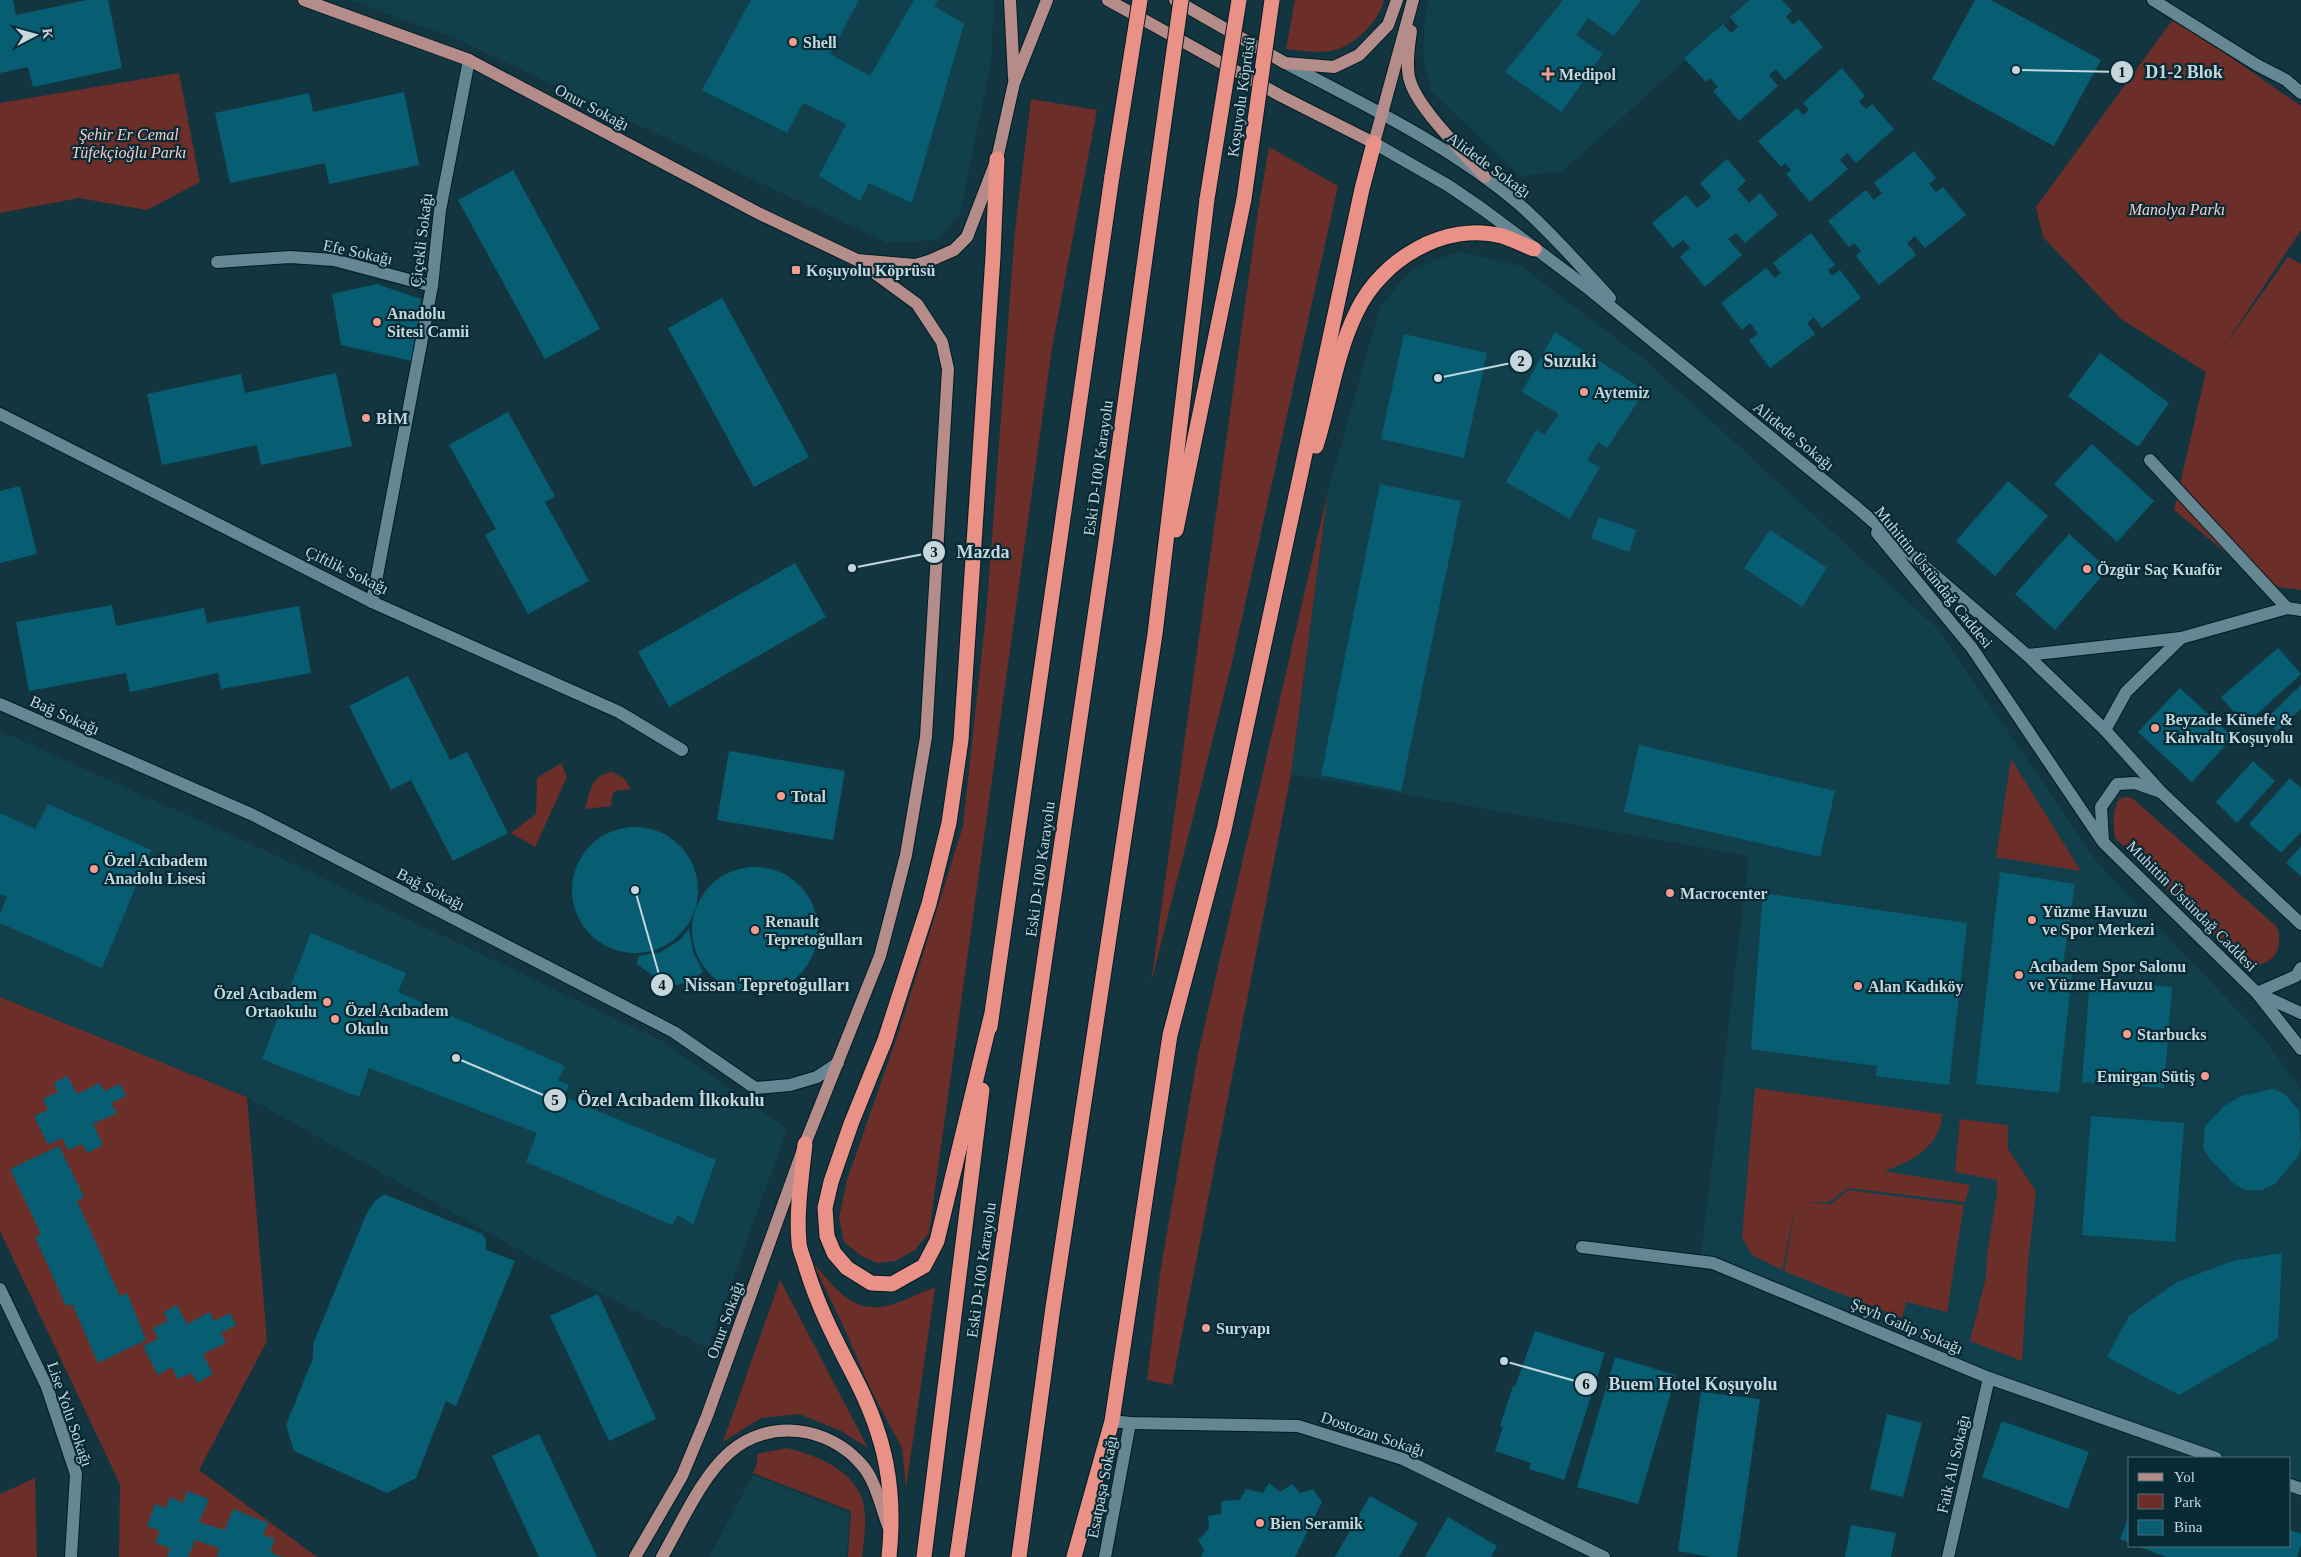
<svg xmlns="http://www.w3.org/2000/svg" width="2301" height="1557" font-family="'Times New Roman',serif">
<style>
.built{fill:#123f4c}
.green{fill:#6b2e28}
.building{fill:#075e73}
.lines{fill:none;stroke-linecap:round;stroke-linejoin:round}
.minor-casing{stroke:#031b23;stroke-width:14}
.major-casing{stroke:#031b23;stroke-width:14}
.highway-casing{stroke:#031b23;stroke-width:17}
.minor{stroke:#648793;stroke-width:12}
.major{stroke:#b48d8b;stroke-width:12}
.highway{stroke:#e99186;stroke-width:15}
.highway-bridge-casing{stroke:#031b23;stroke-width:17;stroke-linecap:butt}
.highway-bridge{stroke:#e99186;stroke-width:15}
.poi-dot{fill:#f59c91;stroke:#072a35;stroke-width:2}
.labels{text-anchor:middle;dominant-baseline:central;stroke-width:4.5;stroke-linejoin:round;paint-order:stroke}
.poi-label{font-size:16px;font-weight:bold;fill:#c5d7dd;stroke:#072a35;text-anchor:start}
.street-label{font-size:16px;fill:#c5d7dd;stroke:#072a35}
.park-label{font-size:16px;font-style:italic;fill:#f9ccc6;stroke:#072a35}
.leader{fill:none;stroke:#c5d7dd;stroke-width:2}
.callout-dot{fill:#c5d7dd;stroke:#072a35;stroke-width:2}
.mark-label{font-size:15px;text-anchor:middle;font-weight:bold;fill:#111}
.callout-label{font-size:18px;text-anchor:middle;font-weight:bold;fill:#c5d7dd;stroke:#072a35;stroke-width:4.5;stroke-linejoin:round;paint-order:stroke}
</style>
<rect width="100%" height="100%" fill="#13353f"/>
<g class="built">
<path d="M349,0H994L991,62L960,215L936,240L887,243L457,39Z"/>
<path d="M1429,0H1752L1563,171L1520,176L1431,91L1423,58L1425,17Z"/>
<path d="M1459,251L1521,266L1646,361L1937,628L2098,863L2265,1039L2301,1090V1497L2290,1493V1458H2200L1700,1265L1749,856L1291,774L1328,491L1380,307L1411,270Z"/>
<path d="M0,731L262,849L662,1041L787,1129L708,1348L560,1273L247,1097L0,997Z"/>
<path d="M753,1475L850,1513L846,1557H709Z"/>
</g>
<g class="green">
<path d="M1295,0H1384C1381,12 1376,18 1369,27C1341,57 1324,53 1286,49Z"/>
<path d="M2174,18L2301,106V230L2221,351L2288,257L2301,264V590L2265,585L2174,510L2206,372L2121,319L2043,237L2036,207Z"/>
<path d="M179,73L200,182L147,210L79,198L0,213V103Z"/>
<path d="M1031,99L1097,110L1052,348L929,1233L915,1250L895,1261L877,1263L863,1257L844,1242L839,1218L847,1180L899,1031L963,826L987,604L1015,230Z"/>
<path d="M1269,147L1338,186L1231,667L1151,983L1258,211Z"/>
<path d="M1328,491L1291,774L1172,1385L1147,1380L1160,1273L1198,1054Z"/>
<path d="M2011,759L2081,871L1996,857Z"/>
<path d="M561,763L567,777L535,847L511,833L536,814L537,778Z"/>
<path d="M612,772L624,778L631,789L615,791L612,796L611,806L585,809C591,791 590,775 612,772Z"/>
<path d="M2126,797L2132,798L2140,805L2277,927C2285,952 2271,966 2246,967L2115,838C2113,823 2112,812 2119,799Z"/>
<path d="M0,997L247,1097L267,1341L199,1470L317,1557H119L120,1484L0,1231Z"/>
<path d="M1755,1088L1942,1114C1941,1146 1912,1162 1884,1171L1970,1185L1965,1202L1848,1188L1829,1202H1806L1831,1204L1848,1190L1964,1205L1947,1312L1906,1302L1902,1318L1784,1271L1797,1202L1782,1270L1752,1255L1742,1237Z"/>
<path d="M1960,1119L2008,1125V1149L2036,1191L2028,1263L2022,1361L1970,1341L1986,1277L1987,1254L1997,1193V1180L1955,1172Z"/>
<path d="M813,1263C839,1292 856,1319 899,1302C912,1298 921,1291 935,1288L906,1488L902,1448L871,1390L846,1332Z"/>
<path d="M780,1280L868,1448L841,1431L799,1414L761,1418L723,1442Z"/>
<path d="M787,1448C815,1455 851,1468 862,1499C868,1516 864,1540 862,1557H848L851,1511L753,1473L757,1464V1454Z"/>
<path d="M35,1478L37,1557H0V1494Z"/>
</g>
<g class="building">
<path d="M0,0H13L16,15L87,0H108L122,68L33,87L28,67L0,73Z"/>
<path d="M751,0H859L830,54L870,76L914,0H938L934,6L964,24L912,203L869,183L860,201L819,176L846,124L803,103L787,133L702,90Z"/>
<path d="M1563,0H1641L1614,36L1588,18L1576,35L1603,54L1561,112L1505,72Z"/>
<path d="M1750,0H1782L1792,11L1786,17L1793,25L1799,19L1823,47L1785,80L1776,69L1769,75L1778,86L1739,121L1713,91L1718,87L1710,78L1706,82L1684,58L1723,24L1731,33L1738,27L1730,17Z"/>
<path d="M1975,0H1991L2101,60L2054,146L1932,79Z"/>
<path d="M1842,68L1865,96L1859,102L1866,109L1872,104L1894,129L1856,163L1847,153L1840,160L1848,169L1810,202L1786,174L1791,170L1785,163L1781,167L1758,141L1797,108L1803,115L1809,110L1803,103Z"/>
<path d="M404,92L419,165L329,184L325,163L230,183L215,113L309,93L313,112Z"/>
<path d="M1914,151L1936,178L1929,184L1936,192L1943,187L1966,215L1925,248L1915,236L1907,243L1916,255L1879,285L1856,256L1861,251L1854,243L1849,247L1828,221L1866,190L1874,200L1882,193L1874,183Z"/>
<path d="M1727,159L1746,181L1737,189L1749,203L1760,193L1778,215L1745,243L1736,233L1728,239L1742,255L1705,287L1680,257L1690,248L1683,240L1673,248L1652,223L1686,195L1697,208L1711,197L1700,183Z"/>
<path d="M513,170L600,329L545,359L458,200Z"/>
<path d="M1811,233L1835,265L1828,270L1832,276L1840,270L1861,298L1822,328L1814,317L1807,323L1815,334L1770,368L1749,340L1758,334L1750,323L1742,330L1721,303L1766,268L1775,278L1781,273L1773,263Z"/>
<path d="M377,284L421,299L412,361L341,345L332,294Z"/>
<path d="M722,298L809,457L754,487L668,328Z"/>
<path d="M1555,332L1645,391L1607,448L1598,442L1587,460L1600,467L1570,519L1506,482L1536,430L1544,435L1559,414L1522,392Z"/>
<path d="M1404,334L1487,353L1464,458L1381,439Z"/>
<path d="M2100,353L2169,403L2138,447L2068,396Z"/>
<path d="M336,373L352,446L261,465L257,445L162,465L147,394L241,374L245,393Z"/>
<path d="M508,412L555,496L545,502L589,581L528,614L485,535L496,529L449,445Z"/>
<path d="M2092,444L2154,501L2117,542L2054,484Z"/>
<path d="M2008,481L2048,516L1995,576L1956,541Z"/>
<path d="M1380,484L1461,501L1401,791L1321,775Z"/>
<path d="M20,486L37,554L0,563V491Z"/>
<path d="M1599,517L1636,530L1629,552L1591,538Z"/>
<path d="M1770,530L1827,568L1802,607L1744,568Z"/>
<path d="M2069,534L2108,569L2055,630L2015,594Z"/>
<path d="M795,563L826,617L669,707L638,652Z"/>
<path d="M112,605L116,626L204,608L207,623L299,606L311,673L221,689L218,673L130,692L126,673L29,691L16,622Z"/>
<path d="M2278,648L2301,674L2245,725L2221,697Z"/>
<path d="M408,676L450,760L467,752L508,833L453,861L411,780L391,790L349,706Z"/>
<path d="M2301,685V709L2277,731L2266,719Z"/>
<path d="M2180,688L2233,737L2192,782L2138,732Z"/>
<path d="M1639,745L1835,791L1820,857L1624,812Z"/>
<path d="M729,751L845,771L833,840L717,820Z"/>
<path d="M2253,761L2275,781L2237,823L2216,802Z"/>
<path d="M2290,778L2301,788V832L2281,853L2249,824Z"/>
<path d="M48,804L151,850L102,968L0,923V914L7,897L0,894V813L35,829Z"/>
<circle cx="635" cy="890" r="63"/>
<path d="M2301,846V876L2286,863Z"/>
<circle cx="755" cy="930" r="63"/>
<path d="M2000,872L2075,884L2063,965L2073,966L2059,1093L1976,1084Z"/>
<path d="M1763,893L1967,923L1949,1085L1876,1076L1877,1066L1751,1049Z"/>
<path d="M689,929L693,952L703,972L691,980L678,985L664,984L637,964L639,956L661,952L680,940Z"/>
<path d="M311,933L406,973L398,992L565,1066L558,1080L569,1085L564,1097L716,1160L693,1225L678,1215L672,1225L526,1162L537,1133L369,1068L359,1097L262,1059Z"/>
<path d="M2090,980L2172,987L2164,1088L2082,1082Z"/>
<path d="M67,1076L77,1094L100,1083L104,1091L120,1084L126,1096L111,1103L117,1113L93,1124L103,1145L87,1153L82,1144L68,1150L62,1138L48,1145L34,1116L48,1110L43,1099L58,1092L54,1083Z"/>
<path d="M2273,1089L2285,1094L2299,1110L2301,1147L2298,1156L2275,1184L2261,1190H2245L2233,1183L2210,1159L2203,1148L2205,1126L2224,1106L2242,1096Z"/>
<path d="M2091,1116L2184,1123L2175,1242L2082,1235Z"/>
<path d="M59,1146L84,1197L77,1201L120,1296L127,1293L146,1340L98,1363L72,1304L66,1306L35,1237L41,1234L10,1169Z"/>
<path d="M384,1194L482,1234L486,1239V1250L515,1261L456,1406L446,1401L416,1478L387,1493L294,1451L286,1425L313,1358V1344L366,1215L374,1202Z"/>
<path d="M2282,1253L2278,1338L2179,1395L2107,1357L2129,1316L2177,1282L2232,1261Z"/>
<path d="M598,1294L656,1419L609,1441L550,1316Z"/>
<path d="M177,1305L187,1324L210,1312L214,1321L230,1313L236,1325L221,1333L226,1343L203,1354L213,1374L197,1383L192,1373L177,1379L172,1367L158,1375L143,1346L158,1339L153,1328L168,1321L164,1312Z"/>
<path d="M1535,1331L1605,1353L1564,1480L1529,1469L1531,1463L1495,1451L1503,1427L1500,1426L1513,1386L1515,1387Z"/>
<path d="M1615,1357L1676,1375L1638,1504L1577,1487Z"/>
<path d="M1701,1392L1760,1399L1737,1557H1710L1678,1551Z"/>
<path d="M1887,1414L1922,1423L1903,1497L1870,1489Z"/>
<path d="M2002,1421L2089,1452L2068,1509L1982,1477Z"/>
<path d="M539,1434L597,1557H539L492,1456Z"/>
<path d="M1269,1483L1280,1492L1292,1484L1300,1493L1313,1489L1322,1502L1295,1557H1201L1204,1550L1198,1540L1209,1529L1208,1516L1221,1514L1222,1501L1240,1500L1246,1489L1263,1493Z"/>
<path d="M187,1491L209,1499L199,1522L225,1530L233,1509L268,1523L263,1535L275,1539L270,1552L282,1557H217L219,1548L195,1540L188,1557H167L170,1548L155,1543L160,1531L147,1526L155,1504L166,1508L170,1497L183,1503Z"/>
<path d="M1370,1496L1418,1523L1399,1557H1335Z"/>
<path d="M2130,1513V1543L2120,1539Z"/>
<path d="M1448,1517L1497,1546L1491,1557H1425Z"/>
<path d="M1851,1525L1896,1533L1891,1557H1845Z"/>
<path d="M2290,1530L2301,1534V1545L2297,1557H2166L2137,1546H2290Z"/>
</g>
<g class="lines">
<g class="minor-casing">
<g id="minor">
<path d="M2153,0L2257,65L2286,80L2301,93"/>
<path d="M1285,63C1365,105 1451,146 1520,205C1552,233 1581,267 1610,298"/>
<path d="M1374,143L1449,186L1484,210L1589,289L1855,506L2027,655L2105,730L2161,792L2301,924"/>
<path d="M217,262L290,257L334,260L432,286"/>
<path d="M0,414L372,602L619,712L682,750"/>
<path d="M2150,460L2287,608"/>
<path d="M1877,533L1972,648L2103,842L2257,993L2301,1049"/>
<path d="M372,602L432,286L440,210L469,60"/>
<path d="M2027,655L2181,638L2287,608L2301,610"/>
<path d="M0,704L253,815L674,1032L755,1088L790,1085L817,1077L838,1063"/>
<path d="M2105,730L2126,692L2181,638"/>
<path d="M2103,841L2101,807L2117,784L2135,783L2161,792"/>
<path d="M2257,993L2296,976L2301,968"/>
<path d="M2259,994L2301,1013"/>
<path d="M1582,1247L1713,1263L1989,1378L2216,1458"/>
<path d="M0,1289L47,1387L76,1474L71,1557"/>
<path d="M1112,1421L1130,1423L1298,1426L1403,1459L1604,1557"/>
<path d="M2290,1485L2301,1489"/>
<path d="M1105,1557L1130,1423"/>
<path d="M1948,1557L1989,1378"/>
</g>
</g>
<g class="major-casing">
<g id="major">
<path d="M304,0L469,60L760,214L857,260L917,304L942,342L948,369L926,737L906,855L892,910L880,956L805,1144L707,1416L682,1476L635,1557"/>
<path d="M1010,0L1014,78"/>
<path d="M1108,0L1281,96L1374,143L1413,0"/>
<path d="M1175,0L1285,63L1334,67L1359,55L1388,25L1397,0"/>
<path d="M1411,31C1409,46 1406,62 1409,77C1414,105 1465,154 1485,177"/>
<path d="M857,260L915,265L929,261L954,250L967,237L997,159L1014,83L1047,0"/>
<path d="M662,1557C681,1524 701,1477 730,1452C769,1418 829,1426 862,1465C876,1481 881,1508 889,1528"/>
</g>
</g>
<g class="highway-casing">
<g id="highway">
<path d="M1316,446C1330,402 1336,353 1357,311C1381,260 1445,221 1502,236C1512,239 1523,245 1534,249"/>
<path d="M1176,530L1244,199"/>
<path d="M991,1017L937,1241L924,1266L892,1284L871,1283L847,1268L834,1253L827,1236L825,1208L831,1182L851,1124L885,1040L929,904L949,823L961,740L993,256L997,159"/>
<path d="M990,1027L1112,176"/>
<path d="M805,1144C802,1174 796,1211 799,1242C799,1250 804,1259 806,1267C818,1307 836,1341 855,1378C886,1438 896,1490 889,1557"/>
<path d="M924,1557L982,1090"/>
<path d="M957,1557L1106,541L1155,186"/>
<path d="M1019,1557L1053,1307L1155,634L1207,199"/>
<path d="M1074,1557L1112,1421L1170,1035L1224,830L1362,189L1374,143"/>
</g>
</g>
<use href="#minor" class="minor"/>
<use href="#major" class="major"/>
<use href="#highway" class="highway"/>
<g class="highway-bridge-casing">
<g id="highway-bridge">
<path d="M1112,176L1140,0"/>
<path d="M1155,186L1181,0"/>
<path d="M1207,199L1239,0"/>
<path d="M1244,199L1272,0"/>
</g>
</g>
<use href="#highway-bridge" class="highway-bridge"/>
</g>
<g class="poi-dot">
<circle cx="793" cy="42" r="5"/>
<path d="M1545.5 66.5h5v5h5v5h-5v5h-5v-5h-5v-5h5z"/>
<rect x="791" y="265" width="10" height="10" rx="2.5"/>
<circle cx="377" cy="322" r="5"/>
<circle cx="1584" cy="392" r="5"/>
<circle cx="366" cy="418" r="5"/>
<circle cx="2087" cy="569" r="5"/>
<circle cx="2155" cy="728" r="5"/>
<circle cx="781" cy="796" r="5"/>
<circle cx="94" cy="869" r="5"/>
<circle cx="1670" cy="893" r="5"/>
<circle cx="2032" cy="920" r="5"/>
<circle cx="755" cy="930" r="5"/>
<circle cx="2019" cy="975" r="5"/>
<circle cx="1858" cy="986" r="5"/>
<circle cx="327" cy="1002" r="5"/>
<circle cx="335" cy="1019" r="5"/>
<circle cx="2127" cy="1034" r="5"/>
<circle cx="2205" cy="1076" r="5"/>
<circle cx="1206" cy="1328" r="5"/>
<circle cx="1260" cy="1523" r="5"/>
</g>
<g class="labels">
<g class="poi-label">
<text x="803" y="42">Shell</text>
<text x="1559" y="74">Medipol</text>
<text x="806" y="270">Koşuyolu Köprüsü</text>
<text x="387" y="313">Anadolu<tspan x="387" dy="18">Sitesi Camii</tspan></text>
<text x="1594" y="392">Aytemiz</text>
<text x="376" y="418">BİM</text>
<text x="2097" y="569">Özgür Saç Kuaför</text>
<text x="2165" y="719">Beyzade Künefe &amp;<tspan x="2165" dy="18">Kahvaltı Koşuyolu</tspan></text>
<text x="791" y="796">Total</text>
<text x="104" y="860">Özel Acıbadem<tspan x="104" dy="18">Anadolu Lisesi</tspan></text>
<text x="1680" y="893">Macrocenter</text>
<text x="2042" y="911">Yüzme Havuzu<tspan x="2042" dy="18">ve Spor Merkezi</tspan></text>
<text x="765" y="921">Renault<tspan x="765" dy="18">Tepretoğulları</tspan></text>
<text x="2029" y="966">Acıbadem Spor Salonu<tspan x="2029" dy="18">ve Yüzme Havuzu</tspan></text>
<text x="1868" y="986">Alan Kadıköy</text>
<text x="317" y="993" text-anchor="end">Özel Acıbadem<tspan x="317" dy="18">Ortaokulu</tspan></text>
<text x="345" y="1010">Özel Acıbadem<tspan x="345" dy="18">Okulu</tspan></text>
<text x="2137" y="1034">Starbucks</text>
<text x="2195" y="1076" text-anchor="end">Emirgan Sütiş</text>
<text x="1216" y="1328">Suryapı</text>
<text x="1270" y="1523">Bien Seramik</text>
</g>
<g class="street-label">
<text transform="translate(1241 97) rotate(-82)">Koşuyolu Köprüsü</text>
<text transform="translate(592 107) rotate(28)">Onur Sokağı</text>
<text transform="translate(1489 165) rotate(36)">Alidede Sokağı</text>
<text transform="translate(421 240) rotate(-83)">Çiçekli Sokağı</text>
<text transform="translate(358 252) rotate(12)">Efe Sokağı</text>
<text transform="translate(1794 436) rotate(39)">Alidede Sokağı</text>
<text transform="translate(1098 468) rotate(-82)">Eski D-100 Karayolu</text>
<text transform="translate(347 570) rotate(26)">Çiftlik Sokağı</text>
<text transform="translate(1934 577) rotate(51)">Muhittin Üstündağ Caddesi</text>
<text transform="translate(65 715) rotate(24)">Bağ Sokağı</text>
<text transform="translate(1040 869) rotate(-82)">Eski D-100 Karayolu</text>
<text transform="translate(431 889) rotate(27)">Bağ Sokağı</text>
<text transform="translate(2192 906) rotate(45)">Muhittin Üstündağ Caddesi</text>
<text transform="translate(981 1270) rotate(-82)">Eski D-100 Karayolu</text>
<text transform="translate(725 1320) rotate(-70)">Onur Sokağı</text>
<text transform="translate(1907 1326) rotate(23)">Şeyh Galip Sokağı</text>
<text transform="translate(70 1414) rotate(71)">Lise Yolu Sokağı</text>
<text transform="translate(1373 1434) rotate(19)">Dostozan Sokağı</text>
<text transform="translate(1953 1464) rotate(-77)">Faik Ali Sokağı</text>
<text transform="translate(1102 1487) rotate(-79)">Esatpaşa Sokağı</text>
</g>
<g class="park-label">
<text x="129" y="134">Şehir Er Cemal<tspan x="129" dy="18">Tüfekçioğlu Parkı</tspan></text>
<text x="2177" y="209">Manolya Parkı</text>
</g>
</g>
<path class="leader" d="M2016 70L2122 72M1438 378L1521 361M852 568L934 552M635 890L662 985M456 1058L555 1100M1504 1361L1586 1384"/>
<g class="callout-dot">
<circle cx="2016" cy="70" r="5"/>
<circle cx="1438" cy="378" r="5"/>
<circle cx="852" cy="568" r="5"/>
<circle cx="635" cy="890" r="5"/>
<circle cx="456" cy="1058" r="5"/>
<circle cx="1504" cy="1361" r="5"/>
<circle cx="2122" cy="72" r="12"/>
<circle cx="1521" cy="361" r="12"/>
<circle cx="934" cy="552" r="12"/>
<circle cx="662" cy="985" r="12"/>
<circle cx="555" cy="1100" r="12"/>
<circle cx="1586" cy="1384" r="12"/>
</g>
<g class="mark-label">
<text x="2122" y="77">1</text>
<text x="1521" y="366">2</text>
<text x="934" y="557">3</text>
<text x="662" y="990">4</text>
<text x="555" y="1105">5</text>
<text x="1586" y="1389">6</text>
</g>
<g class="callout-label">
<text x="2184" y="78">D1-2 Blok</text>
<text x="1570" y="367">Suzuki</text>
<text x="983" y="558">Mazda</text>
<text x="767" y="991">Nissan Tepretoğulları</text>
<text x="671" y="1106">Özel Acıbadem İlkokulu</text>
<text x="1693" y="1390">Buem Hotel Koşuyolu</text>
</g>
<rect x="2128" y="1457" width="162" height="90" fill="#072a35" stroke="#536f78"/>
<rect x="2138" y="1473" width="25" height="8" fill="#b48d8b" stroke="#536f78"/>
<text x="2174" y="1482" font-size="15" fill="#c5d7dd">Yol</text>
<rect x="2138" y="1494" width="25" height="15" fill="#6b2e28" stroke="#536f78"/>
<text x="2174" y="1507" font-size="15" fill="#c5d7dd">Park</text>
<rect x="2138" y="1520" width="25" height="15" fill="#075e73" stroke="#536f78"/>
<text x="2174" y="1532" font-size="15" fill="#c5d7dd">Bina</text>
<g transform="translate(35 35) rotate(84)" stroke="#072a35" stroke-width="4" paint-order="stroke">
<path d="M0-4L9 19L0 12L-9 19Z" fill="#c5d7dd"/>
<text y="-8" font-size="14" font-weight="bold" text-anchor="middle" fill="#c5d7dd">K</text>
</g>
</svg>
